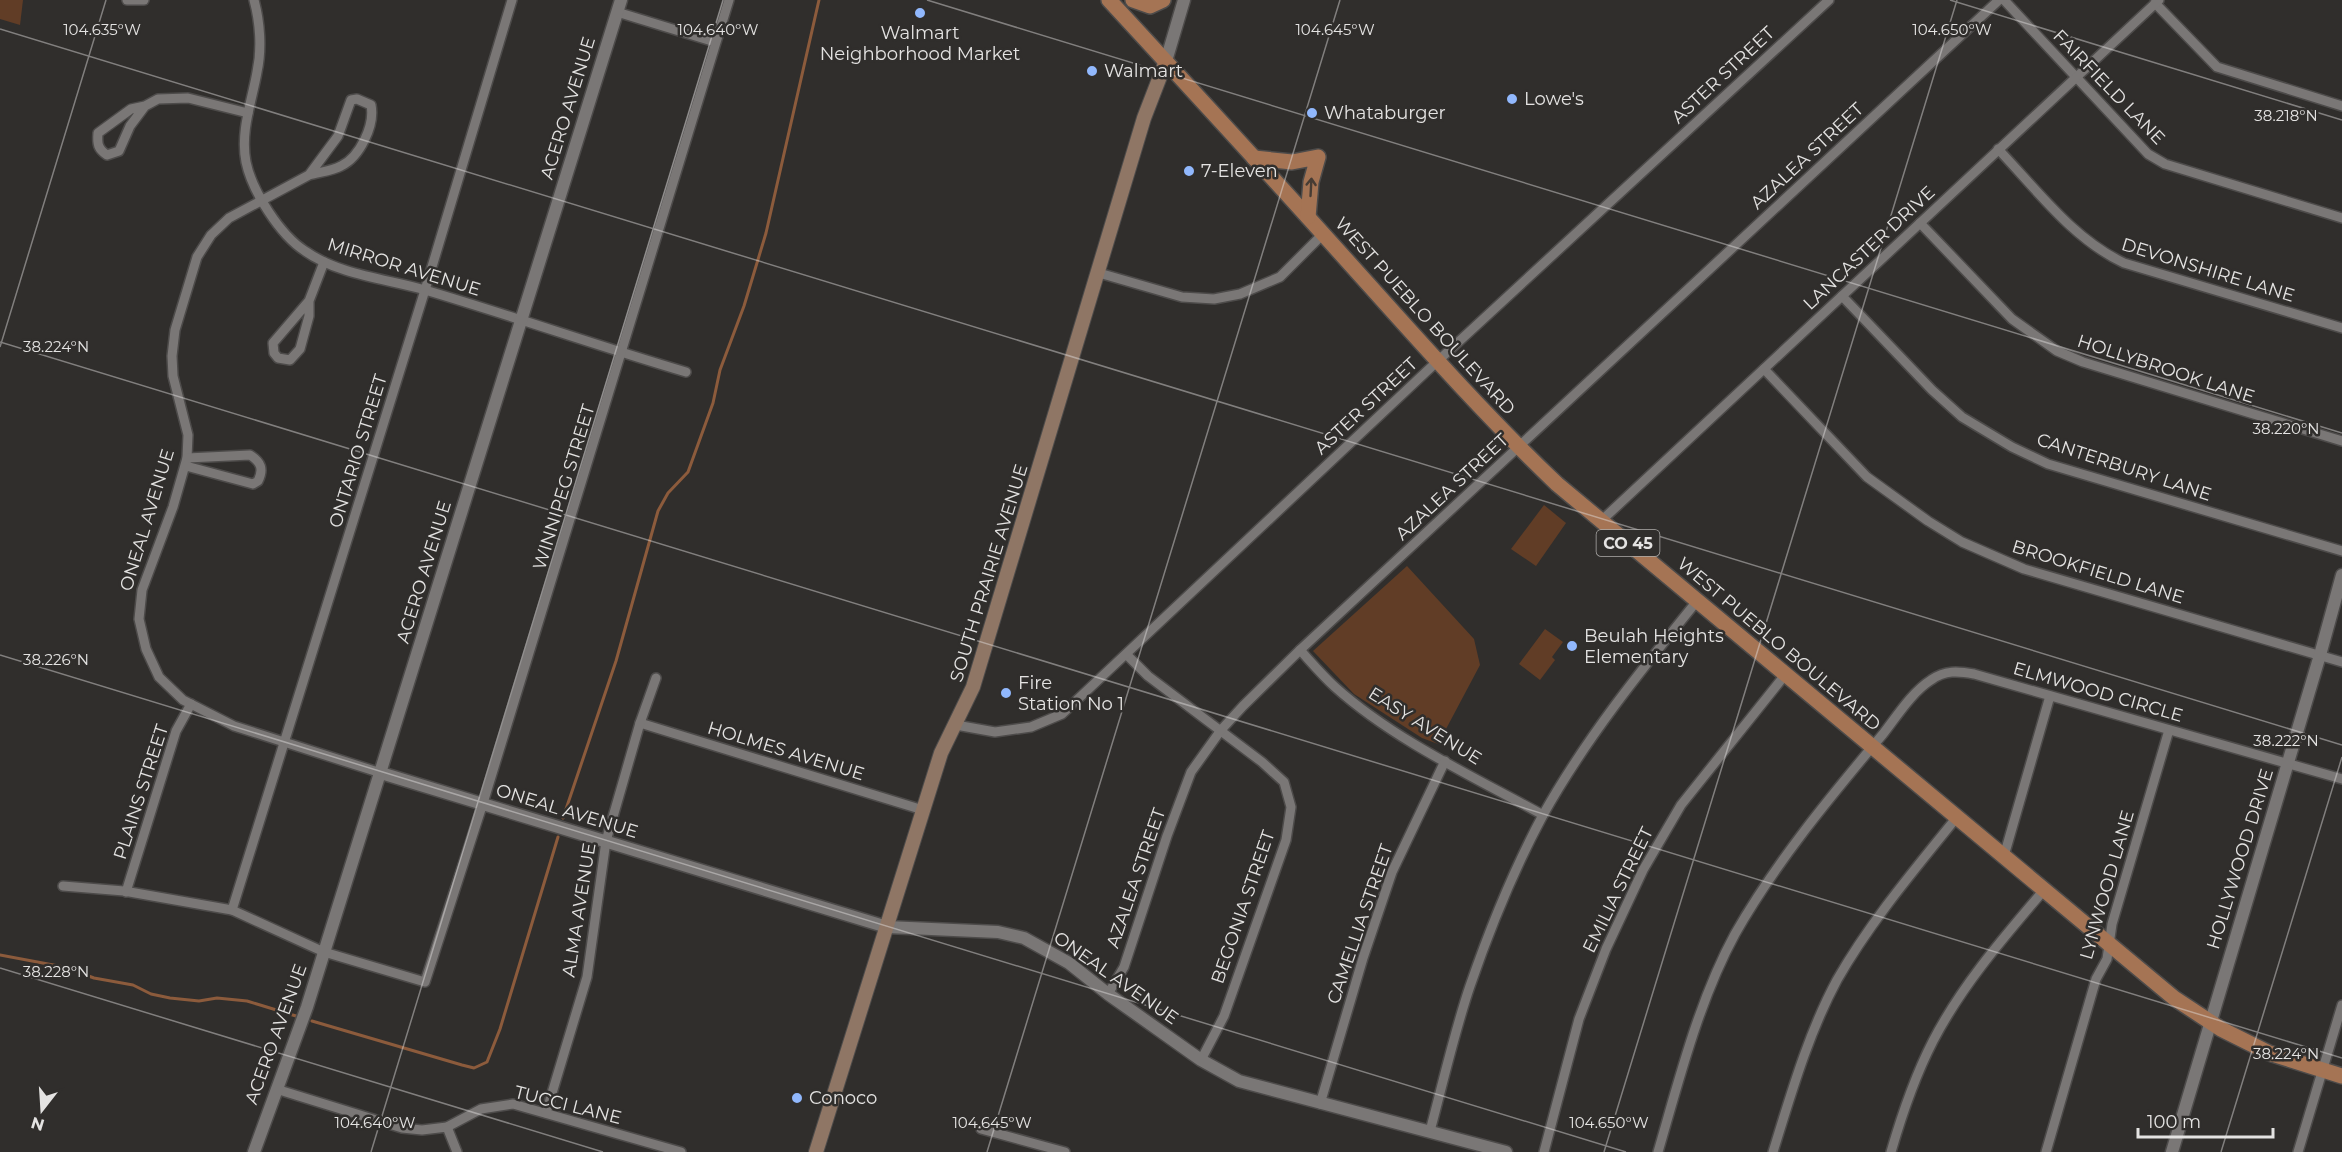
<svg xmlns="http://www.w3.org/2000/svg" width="2342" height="1152" font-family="Montserrat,sans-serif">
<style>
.green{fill:#613d26}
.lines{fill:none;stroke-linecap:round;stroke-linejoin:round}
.stream{stroke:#8c5b3c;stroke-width:3}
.minor-casing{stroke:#4d4b4a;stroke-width:12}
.tertiary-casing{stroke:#4d4b4a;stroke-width:15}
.secondary-casing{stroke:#4d4b4a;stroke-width:16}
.primary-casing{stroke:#4d4b4a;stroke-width:18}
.minor{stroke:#7a7776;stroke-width:9}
.tertiary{stroke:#7a7776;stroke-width:12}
.secondary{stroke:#8f7665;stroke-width:14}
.primary{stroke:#a57454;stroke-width:15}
.oneway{stroke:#473c34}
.ticks{fill:none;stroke:#e4e3e2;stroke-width:1.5;stroke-opacity:0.45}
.poi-dot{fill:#91b8fd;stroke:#302e2c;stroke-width:2}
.labels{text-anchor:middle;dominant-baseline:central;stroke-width:5;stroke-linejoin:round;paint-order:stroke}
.shield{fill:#302e2c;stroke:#aeadab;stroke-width:1.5}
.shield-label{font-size:16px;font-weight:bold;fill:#e4e3e2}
.poi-label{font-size:18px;fill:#e4e3e2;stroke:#302e2c;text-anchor:start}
.street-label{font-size:18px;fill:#e4e3e2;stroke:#302e2c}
.ticks-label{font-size:15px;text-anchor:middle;fill:#e4e3e2;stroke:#302e2c;stroke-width:5;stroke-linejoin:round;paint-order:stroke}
</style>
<rect width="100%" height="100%" fill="#302e2c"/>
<g class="green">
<path d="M0,0H23L20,25L0,19Z"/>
<path d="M1544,505L1566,523L1536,566L1511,549Z"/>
<path d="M1407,566L1474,639L1480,665L1438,744L1422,738L1354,694L1313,651Z"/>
<path d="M1545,629L1563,642L1552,657L1555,660L1540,680L1519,664Z"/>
</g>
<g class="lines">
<g class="stream">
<path d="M563,818L616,661L658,511L668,493L688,472L713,403L720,370L744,306L766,233L819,0"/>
<path d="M0,955L64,967L94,978L133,985L151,994L170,998L199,1001L217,998L247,1001L296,1016"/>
<path d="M312,1021L462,1065L474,1068L487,1062L500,1029L558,837"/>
</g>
<g class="minor-casing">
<g id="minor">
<path d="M127,0H144"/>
<path d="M254,0C260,22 262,49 257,72C252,101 240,131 246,162C252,191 280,235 305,251C339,275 387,279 425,290C513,316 598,346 686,372"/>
<path d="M2004,0L2148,154L2165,164L2342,218"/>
<path d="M2155,3L2217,67L2342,106"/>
<path d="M617,12L715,42"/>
<path d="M145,106L130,126L119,151L107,155C98,149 97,144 98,133L131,109L145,106L158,99L188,98L248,113"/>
<path d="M1998,149C2037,190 2073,239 2124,263L2342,328"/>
<path d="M309,175C319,172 332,171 341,166C360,157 375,125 371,105L357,99L351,100L338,136L309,175L229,218L211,235L197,257L175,330L172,356L173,376L188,435L187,458L173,507L142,590L139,619L146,649L159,677L183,700L234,726L381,773"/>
<path d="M1920,223L2012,319L2057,351L2083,362L2342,441"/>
<path d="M1099,273L1182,297L1214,299L1240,294L1280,277L1323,234"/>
<path d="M1842,296L1932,390L1962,417L2012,447L2048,464L2342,551"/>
<path d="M309,301L273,343L274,353L278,358L290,360L300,349L309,316V301L324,262"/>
<path d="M1764,369L1867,477L1928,521L1962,542L2024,569L2342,662"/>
<path d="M186,466L253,484L258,481C264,469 261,462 250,455L187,458"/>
<path d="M1601,521L2159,0"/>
<path d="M1300,650C1311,662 1322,675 1335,687C1394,740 1474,777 1543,815"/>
<path d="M1127,655L1148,676L1262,762L1284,782L1291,807L1286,840L1224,1016L1201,1060"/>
<path d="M640,723L923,810"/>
<path d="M956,725L995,732L1031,727L1062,714L1428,370L1829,0"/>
<path d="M2004,856L2050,696"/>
<path d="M63,886L124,891L232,910L324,952L425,982L483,803L729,0"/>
<path d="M126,892L176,731L191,704"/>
<path d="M232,910L425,290L512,0"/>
<path d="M1108,994L1124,967L1167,836L1191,772L1221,730L1243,706L1300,650L1999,0"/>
<path d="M276,1089L402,1128L422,1130L447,1127L481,1109L513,1104L681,1152"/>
<path d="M1320,1104L1363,958L1392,872L1445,761"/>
<path d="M546,1113L587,977L606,841L640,723L656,678"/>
<path d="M447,1127L457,1152"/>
<path d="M981,1129L1065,1152"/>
<path d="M1430,1131C1443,1083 1454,1033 1470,986C1490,928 1514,869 1543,815C1586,738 1642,669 1697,601"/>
<path d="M1544,1152L1579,1019L1606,949L1643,870L1681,805L1785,675"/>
<path d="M1658,1152C1679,1080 1699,1000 1735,934C1776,862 1830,797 1883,734C1897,716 1912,692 1931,680C1945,670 1958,671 1974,674L2342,779"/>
<path d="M1773,1152C1791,1094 1808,1034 1837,980C1870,922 1915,869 1957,817"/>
<path d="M1891,1152C1902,1114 1915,1076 1933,1041C1962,985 2004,937 2044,890"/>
<path d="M2046,1152L2096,979L2107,959L2112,924L2169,730"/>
<path d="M2298,1152L2342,1005"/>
</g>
</g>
<g class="tertiary-casing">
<g id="tertiary">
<path d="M1166,61L1184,0"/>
<path d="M381,773L887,927L998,932L1024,938L1069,963L1108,994L1201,1060L1239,1081L1506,1152"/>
<path d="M254,1152L307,1007L621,0"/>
<path d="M2172,1152L2320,655L2342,575"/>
</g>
</g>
<g class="secondary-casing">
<path id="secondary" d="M816,1152L941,753L973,687L1144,118L1166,61"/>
</g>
<g class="primary-casing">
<g id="primary">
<path d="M1109,0C1181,78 1253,156 1324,235C1400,319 1475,406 1557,484L2174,998L2221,1029L2269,1053L2342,1076"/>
<path d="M1133,0L1150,6L1163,0"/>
<path d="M1254,158L1292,162L1318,157L1311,182L1308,217"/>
</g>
</g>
<use href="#minor" class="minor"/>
<use href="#tertiary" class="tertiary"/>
<use href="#secondary" class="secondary"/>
<use href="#primary" class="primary"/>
</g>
<defs><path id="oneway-shaft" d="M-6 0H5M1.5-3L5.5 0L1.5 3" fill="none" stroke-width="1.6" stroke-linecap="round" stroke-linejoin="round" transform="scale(1.5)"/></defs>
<use class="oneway" href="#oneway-shaft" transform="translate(1311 187) rotate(-87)"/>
<path class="ticks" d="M927,0L2342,433M1950,0L2342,120M0,29L2342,745M0,342L2342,1058M0,347L106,0M0,655L1626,1152M0,968L603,1152M371,1152L723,0M987,1152L1340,0M1604,1152L1957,0M2221,1152L2342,757"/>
<g class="poi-dot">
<circle cx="920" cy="13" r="6"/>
<circle cx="1092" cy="71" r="6"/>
<circle cx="1512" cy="99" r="6"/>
<circle cx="1312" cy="113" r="6"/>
<circle cx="1189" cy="171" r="6"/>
<circle cx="1572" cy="646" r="6"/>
<circle cx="1006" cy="693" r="6"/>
<circle cx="797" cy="1098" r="6"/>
</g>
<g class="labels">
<rect class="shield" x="1596.5" y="530" width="63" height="26" rx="4.5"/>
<g class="shield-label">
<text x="1628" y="543">CO 45</text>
</g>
<g class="poi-label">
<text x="920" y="33" text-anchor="middle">Walmart<tspan x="920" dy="21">Neighborhood Market</tspan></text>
<text x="1104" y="71">Walmart</text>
<text x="1524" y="99">Lowe's</text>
<text x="1324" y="113">Whataburger</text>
<text x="1201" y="171">7-Eleven</text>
<text x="1584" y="636">Beulah Heights<tspan x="1584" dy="21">Elementary</tspan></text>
<text x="1018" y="683">Fire<tspan x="1018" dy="21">Station No 1</tspan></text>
<text x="809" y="1098">Conoco</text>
</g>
<g class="street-label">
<text transform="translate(1723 75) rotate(-43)">ASTER STREET</text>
<text transform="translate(2109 87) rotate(46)">FAIRFIELD LANE</text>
<text transform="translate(568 108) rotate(-73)">ACERO AVENUE</text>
<text transform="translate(1807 156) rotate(-43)">AZALEA STREET</text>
<text transform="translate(1869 248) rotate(-43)">LANCASTER DRIVE</text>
<text transform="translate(404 267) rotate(17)">MIRROR AVENUE</text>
<text transform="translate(2208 270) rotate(17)">DEVONSHIRE LANE</text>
<text transform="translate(1425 316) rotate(48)">WEST PUEBLO BOULEVARD</text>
<text transform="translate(2166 369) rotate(18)">HOLLYBROOK LANE</text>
<text transform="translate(1366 406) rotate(-43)">ASTER STREET</text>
<text transform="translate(358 451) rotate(-73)">ONTARIO STREET</text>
<text transform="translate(2124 467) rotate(18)">CANTERBURY LANE</text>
<text transform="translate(564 487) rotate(-73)">WINNIPEG STREET</text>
<text transform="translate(1452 487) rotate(-43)">AZALEA STREET</text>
<text transform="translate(147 520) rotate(-73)">ONEAL AVENUE</text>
<text transform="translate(424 572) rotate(-73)">ACERO AVENUE</text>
<text transform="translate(2098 572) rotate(17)">BROOKFIELD LANE</text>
<text transform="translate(989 573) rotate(-73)">SOUTH PRAIRIE AVENUE</text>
<text transform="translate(1779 644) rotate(40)">WEST PUEBLO BOULEVARD</text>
<text transform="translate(2098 692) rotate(16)">ELMWOOD CIRCLE</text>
<text transform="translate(1425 726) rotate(32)">EASY AVENUE</text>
<text transform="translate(786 751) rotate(17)">HOLMES AVENUE</text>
<text transform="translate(141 792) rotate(-72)">PLAINS STREET</text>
<text transform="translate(567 811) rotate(17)">ONEAL AVENUE</text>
<text transform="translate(2240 859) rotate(-73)">HOLLYWOOD DRIVE</text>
<text transform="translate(1136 878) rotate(-71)">AZALEA STREET</text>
<text transform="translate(2107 885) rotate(-74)">LYNWOOD LANE</text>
<text transform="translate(1618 890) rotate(-64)">EMILIA STREET</text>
<text transform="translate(1243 907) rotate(-71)">BEGONIA STREET</text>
<text transform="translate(579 910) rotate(-81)">ALMA AVENUE</text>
<text transform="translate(1360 924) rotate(-71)">CAMELLIA STREET</text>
<text transform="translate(1116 978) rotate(35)">ONEAL AVENUE</text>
<text transform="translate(276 1034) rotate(-70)">ACERO AVENUE</text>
<text transform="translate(568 1105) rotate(14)">TUCCI LANE</text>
</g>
</g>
<g class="ticks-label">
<text x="102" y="35">104.635°W</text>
<text x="718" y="35">104.640°W</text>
<text x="1335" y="35">104.645°W</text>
<text x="1952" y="35">104.650°W</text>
<text x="2286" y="121">38.218°N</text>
<text x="56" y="352">38.224°N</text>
<text x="2286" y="434">38.220°N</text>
<text x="56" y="665">38.226°N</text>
<text x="2286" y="746">38.222°N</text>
<text x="56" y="977">38.228°N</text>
<text x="2286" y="1059">38.224°N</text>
<text x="375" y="1128">104.640°W</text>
<text x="992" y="1128">104.645°W</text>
<text x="1609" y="1128">104.650°W</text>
</g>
<g transform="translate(42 1110) rotate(197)" stroke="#302e2c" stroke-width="4.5" paint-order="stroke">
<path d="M0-4.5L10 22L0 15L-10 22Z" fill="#e4e3e2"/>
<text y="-9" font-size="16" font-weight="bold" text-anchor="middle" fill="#e4e3e2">N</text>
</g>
<path d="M2138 1128v9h135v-9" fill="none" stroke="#e4e3e2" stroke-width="3"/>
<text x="2147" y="1128" font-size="18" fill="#e4e3e2" stroke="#302e2c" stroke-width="4.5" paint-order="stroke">100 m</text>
</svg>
